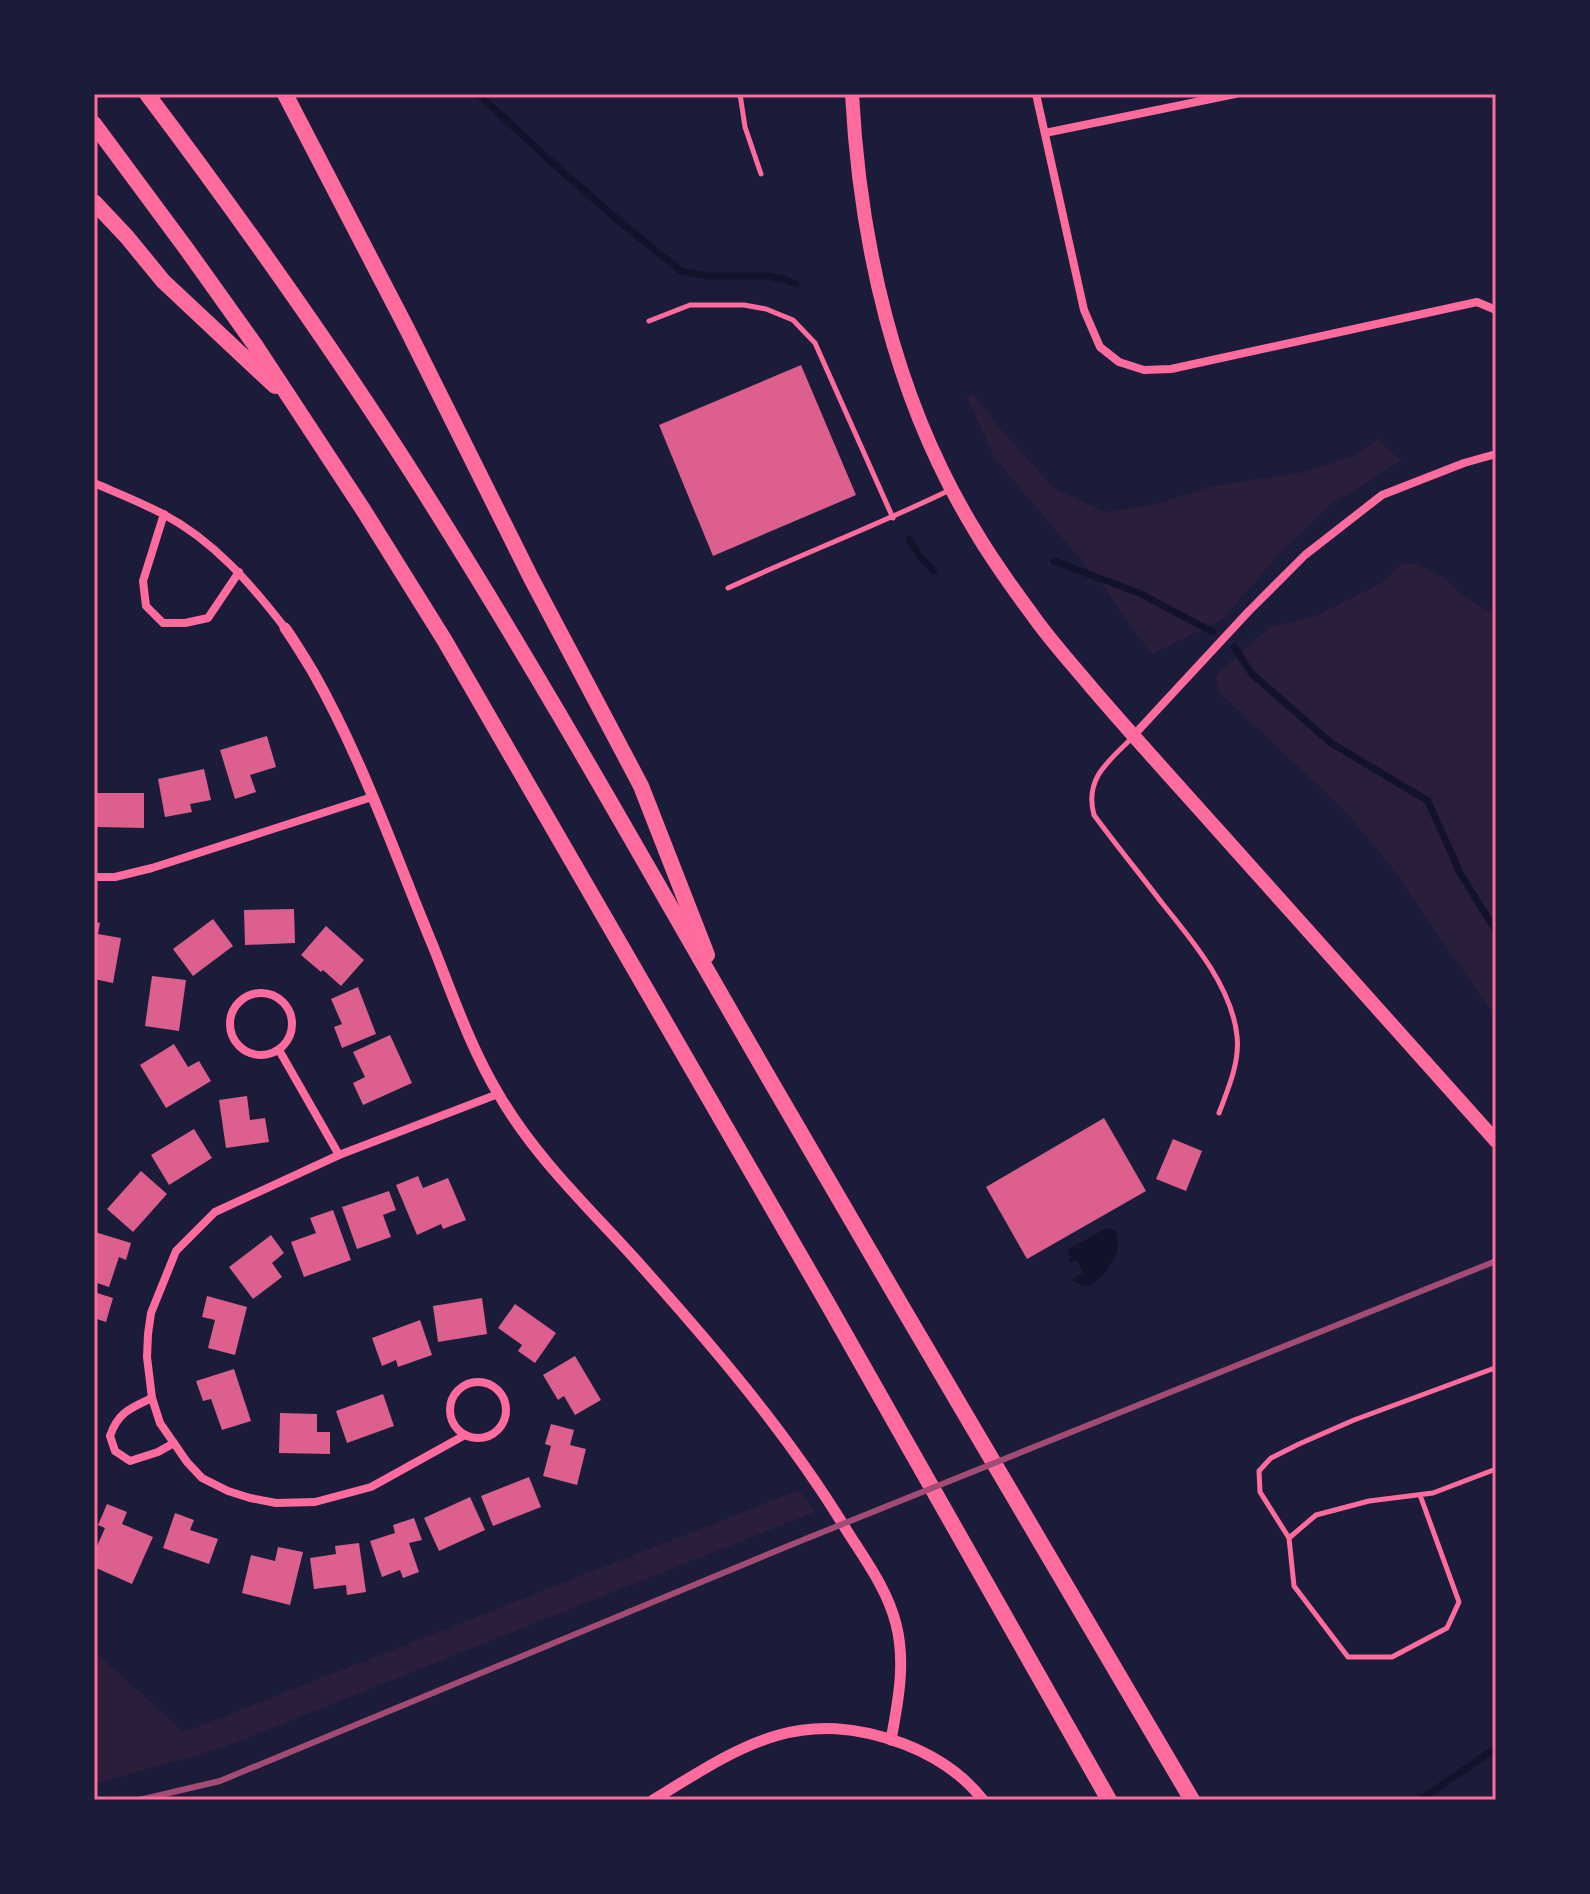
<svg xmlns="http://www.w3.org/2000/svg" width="1590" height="1894" font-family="Montserrat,sans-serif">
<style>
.green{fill:#2a1e3b}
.water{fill:#12122b}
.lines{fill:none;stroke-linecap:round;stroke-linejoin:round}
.stream{stroke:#12122b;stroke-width:7}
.building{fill:#dd5f8e}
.service{stroke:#ff6b9d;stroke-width:5}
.minor{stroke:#ff6b9d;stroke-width:8}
.tertiary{stroke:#ff6b9d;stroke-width:11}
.primary{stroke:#ff6b9d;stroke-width:14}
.motorway{stroke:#ff6b9d;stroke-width:16}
.rail{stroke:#a44b75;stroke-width:6}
.neatline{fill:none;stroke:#ff6b9d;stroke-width:3}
</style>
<rect width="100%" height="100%" fill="#1b1b3a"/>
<g class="green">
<path d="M973,394L1004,433L1054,488L1105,512L1152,505L1212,486L1299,473L1354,456L1378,439L1401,461L1330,505L1280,553L1222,620L1151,654L1106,590L994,457L967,397Z"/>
<path d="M1403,563L1417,564L1443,577L1464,597L1496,615V1018L1387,861L1344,810L1220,693L1216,679L1221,670L1270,627L1316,616L1380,584Z"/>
<path d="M799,1490L815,1512L219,1749L94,1784V1651L184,1732Z"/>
</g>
<path class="water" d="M1107,1228L1115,1230C1124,1253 1108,1272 1091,1286H1083L1071,1280L1083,1273L1077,1260L1069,1263L1068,1259L1071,1257L1067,1250Z"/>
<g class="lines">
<g class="stream">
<path d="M478,94L554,164L626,227L681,271L709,276H769L786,280L796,284"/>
<path d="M909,539L921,558L934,571"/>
<path d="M1054,561L1139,593L1213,632"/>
<path d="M1234,647L1252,674L1331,743L1428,801L1460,873L1496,931"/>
<path d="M1420,1800L1496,1748"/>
</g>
</g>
<g class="building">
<path d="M801,365L856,495L713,556L659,425Z"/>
<path d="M267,736L276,767L250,775L256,792L235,799L220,750Z"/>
<path d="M204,769L211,800L190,804L192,812L165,817L158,779Z"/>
<path d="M96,793H144V828L96,827Z"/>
<path d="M294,909L295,943L245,945L244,910Z"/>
<path d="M213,919L233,946L193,976L173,949Z"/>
<path d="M94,922L100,923L98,934L121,938L113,983L94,979Z"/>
<path d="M326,926L364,960L341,986L323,970L321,972L301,955Z"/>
<path d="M152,976L186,980L179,1031L145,1026Z"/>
<path d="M358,987L376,1034L342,1048L334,1027L342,1024L331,999Z"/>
<path d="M390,1035L412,1083L363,1105L353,1083L365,1077L353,1052Z"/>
<path d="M174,1044L188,1067L199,1061L211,1081L166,1108L140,1065Z"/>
<path d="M247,1096L250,1120L265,1118L269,1142L226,1148L219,1100Z"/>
<path d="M1104,1118L1146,1191L1027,1259L986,1187Z"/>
<path d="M194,1129L212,1158L169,1185L151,1155Z"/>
<path d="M1173,1139L1202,1151L1186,1191L1156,1179Z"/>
<path d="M141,1171L167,1194L133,1232L107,1209Z"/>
<path d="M418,1176L423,1188L448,1178L466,1220L443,1229L441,1224L417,1235L396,1185Z"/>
<path d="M389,1191L396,1210L383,1215L391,1237L357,1249L342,1207Z"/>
<path d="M333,1210L351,1260L304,1277L291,1242L316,1233L310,1218Z"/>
<path d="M95,1232L131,1243L126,1260L119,1257L109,1287L94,1282Z"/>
<path d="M271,1235L284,1253L272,1263L282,1277L253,1299L229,1267Z"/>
<path d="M94,1292L113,1298L106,1322L94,1318Z"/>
<path d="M207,1296L247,1307L235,1355L208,1348L215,1320L202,1317Z"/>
<path d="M482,1298L487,1334L438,1342L433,1306Z"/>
<path d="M515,1304L556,1333L535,1363L518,1351L522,1345L498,1328Z"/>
<path d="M420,1320L432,1355L398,1367L396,1360L382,1366L372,1338Z"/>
<path d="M575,1356L601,1400L575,1415L564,1396L558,1400L543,1375Z"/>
<path d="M234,1369L251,1421L222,1430L211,1399L203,1401L196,1381Z"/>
<path d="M383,1394L394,1426L347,1443L336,1411Z"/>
<path d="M280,1413L317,1414V1432H330V1454L279,1453Z"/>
<path d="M551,1424L574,1430L570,1445L586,1449L577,1485L543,1476L551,1446L545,1444Z"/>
<path d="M529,1477L541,1507L493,1526L481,1496Z"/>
<path d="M470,1497L485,1530L439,1551L424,1518Z"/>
<path d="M107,1504L127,1512L122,1524L153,1537L132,1584L94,1567V1553L105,1528L98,1525Z"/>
<path d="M175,1513L194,1520L190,1530L218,1539L209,1564L163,1548Z"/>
<path d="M414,1518L422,1540L409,1543L419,1572L403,1578L400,1570L382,1577L370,1541L395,1533L393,1525Z"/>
<path d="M359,1543L366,1592L347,1595L346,1585L314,1589L310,1558L336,1554L335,1546Z"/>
<path d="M278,1547L303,1552L290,1605L242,1593L251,1555L275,1561Z"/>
</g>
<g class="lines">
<g class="service">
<path d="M740,94L745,127L761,174"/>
<path d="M649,321L690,305H744L766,309L793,320L815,343L893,518"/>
<path d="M728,588C802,554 878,525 952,489"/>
<path d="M1133,737C1109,761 1084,778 1094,815C1116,845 1140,874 1162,903C1192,940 1232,987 1237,1036C1240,1062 1228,1089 1219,1113"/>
<path d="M1420,1495L1459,1602L1447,1628L1392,1657H1348L1294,1586L1289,1538L1316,1515L1369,1501L1433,1493L1496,1469"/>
<path d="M1289,1538L1260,1492L1259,1471L1271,1458L1299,1444L1354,1420L1492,1369L1496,1370"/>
</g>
<g class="minor">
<path d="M1036,94L1084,310L1100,347L1119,362L1144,370L1171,369L1477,302L1496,310"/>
<path d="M1045,133L1235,94"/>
<path d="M94,483C117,493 140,502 163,514C213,540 251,584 285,628"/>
<path d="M164,514L143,581L146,606L163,623H185L208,618L239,572"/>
<path d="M1133,736L1248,612L1305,555L1382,495L1464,463L1496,454"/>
<path d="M94,877H115L152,868L372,797"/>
<circle cx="261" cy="1024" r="31"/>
<path d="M279,1050L339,1155"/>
<circle cx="478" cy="1410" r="28"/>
<path d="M152,1398C131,1408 118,1412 110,1436L115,1451L130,1461L158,1452L174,1443"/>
<path d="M465,1435L371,1487L315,1502L276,1503L250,1498L228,1491L202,1478L187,1462L160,1423L152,1398L147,1357L148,1334L151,1313L176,1251L215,1212L339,1155L498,1094"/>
</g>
<g class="tertiary">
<path d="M285,628C295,642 304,657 313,672C362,758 395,855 433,946C453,996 471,1049 499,1095C535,1157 588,1207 636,1260C711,1344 785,1430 844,1526C863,1557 887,1588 896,1624C906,1662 898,1702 891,1740"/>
<path d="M653,1800C741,1746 798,1705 904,1744C935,1756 962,1773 983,1800"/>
</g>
<path class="primary" d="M852,94C860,245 895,399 974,529C991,558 1011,586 1031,613C1049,639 1071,663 1091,687C1132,735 1175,782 1217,829C1310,933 1403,1037 1496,1141"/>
<g class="motorway">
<path d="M147,94C244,223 337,354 423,490C545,683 656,883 770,1080C909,1321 1052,1560 1192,1800"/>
<path d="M285,94L406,327L531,578L641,786L707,955"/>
<path d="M94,124L188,251L255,345L364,511L445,641L825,1299L1109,1800"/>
<path d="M94,202L127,237L163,281L275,386"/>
</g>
<path class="rail" d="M139,1800L220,1781L793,1544L1496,1261"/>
</g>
<rect width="1590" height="1894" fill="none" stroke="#1b1b3a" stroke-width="192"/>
<rect x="96" y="96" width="1398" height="1702" class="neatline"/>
</svg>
